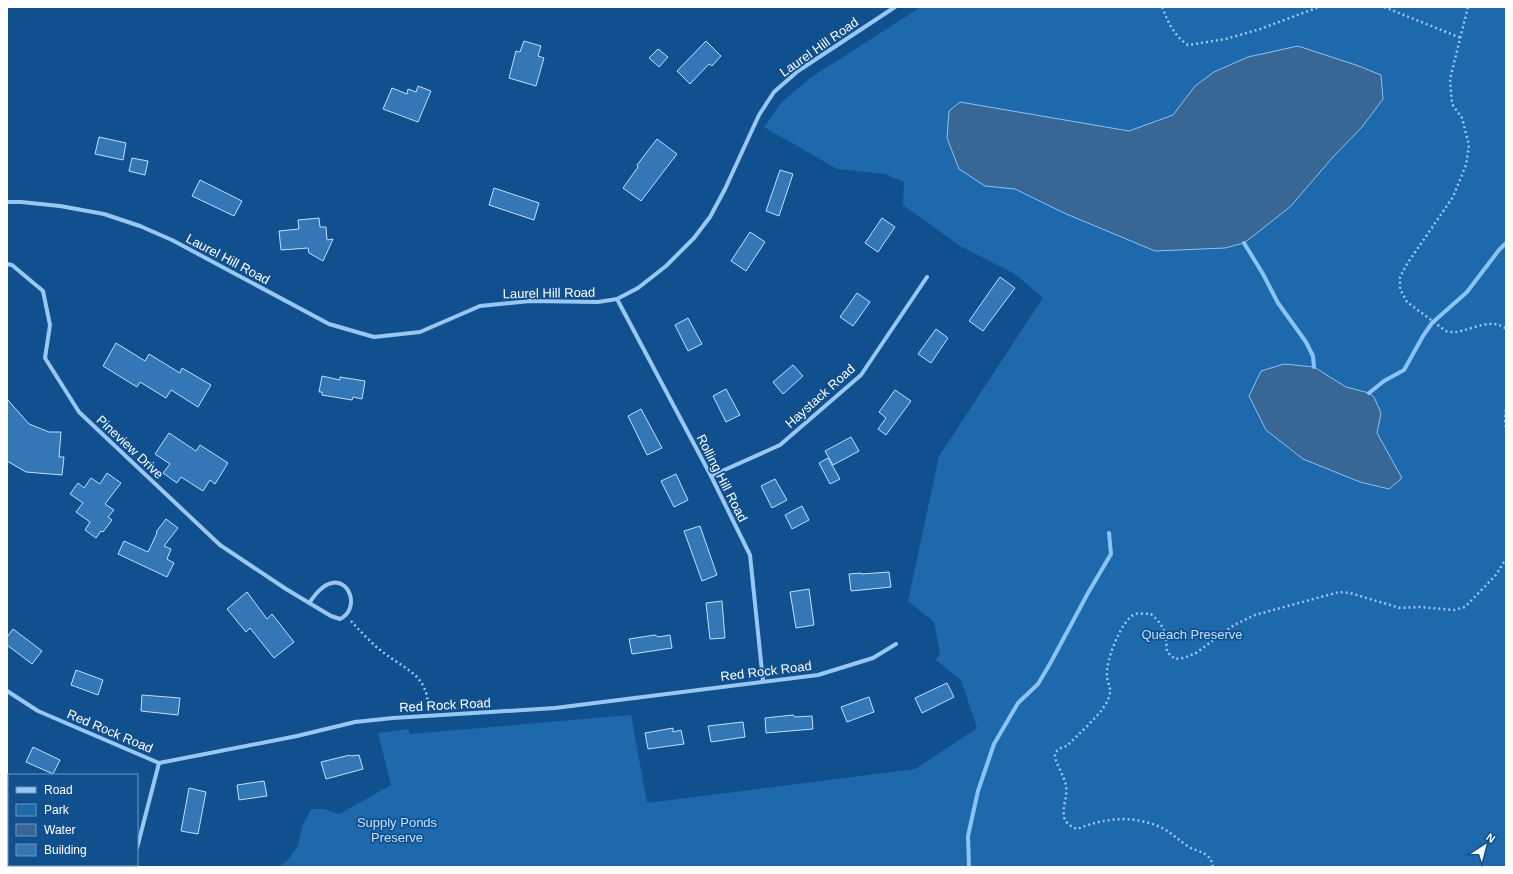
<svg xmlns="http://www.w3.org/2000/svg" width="1513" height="874" font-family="Arial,sans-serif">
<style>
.green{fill:#1e68ac}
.water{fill:#386795;stroke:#8ac4f6}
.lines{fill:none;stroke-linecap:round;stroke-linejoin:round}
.stream{stroke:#8ac4f6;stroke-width:4}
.building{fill:#3477b6;stroke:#c0e0fd}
.path{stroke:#99c7f3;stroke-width:2.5;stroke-dasharray:2 3;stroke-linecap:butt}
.minor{stroke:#99c7f3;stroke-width:4}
.labels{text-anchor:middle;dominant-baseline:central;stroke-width:3.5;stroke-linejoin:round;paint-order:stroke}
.street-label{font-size:13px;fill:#fff;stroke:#10508e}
.park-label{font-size:13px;fill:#c0e0fd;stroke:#10508e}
</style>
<rect width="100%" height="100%" fill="#10508e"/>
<path class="green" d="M921,7H1506V867H278L287,861L298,846L302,827L311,809H324L339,814L391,785L378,733L408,729L410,734L631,715L647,803L915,769L977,728L961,680L936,660L940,652L934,622L908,601L939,456L1043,298L1015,274L960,246L903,205L904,182L885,174L837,169L764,127L782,102L810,78Z"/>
<g class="water">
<path d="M1298,46L1356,65L1381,75L1383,99L1362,127L1333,157L1290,207L1244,243L1225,248L1155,251L1064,213L1015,189L985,186L959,169L947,138L949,111L960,102L1129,131L1173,115L1195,86L1214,72L1248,57Z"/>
<path d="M1284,364L1314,367L1346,387L1369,393L1374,397L1381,413L1377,433L1402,478L1389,489L1360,482L1303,459L1266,430L1249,396L1261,371Z"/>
</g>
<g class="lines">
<g class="stream">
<path d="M1244,243L1263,274L1278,303L1306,342L1313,356L1314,367"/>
<path d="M1369,393L1384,381L1404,370L1423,336L1432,323L1467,292L1499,250L1506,243"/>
<path d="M969,867L968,836L978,791L994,744L1018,703L1038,684L1051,662L1088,593L1111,554L1109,533"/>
</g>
</g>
<g class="building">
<path d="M524,41L541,46L538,56L544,58L536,86L509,78L516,51L520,52Z"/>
<path d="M706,41L721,56L712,66L709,64L690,84L677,71Z"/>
<path d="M658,49L668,57L659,67L649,58Z"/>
<path d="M418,86L431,91L418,122L383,109L392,88L407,94L408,89L416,92Z"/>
<path d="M99,137L126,143L123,160L95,154Z"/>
<path d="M657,139L677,154L641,201L623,188L638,167L637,165Z"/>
<path d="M132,158L148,161L145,175L129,171Z"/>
<path d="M780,170L793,174L779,216L766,211Z"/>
<path d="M200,180L242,201L234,216L192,196Z"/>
<path d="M494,188L539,203L534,220L489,205Z"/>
<path d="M319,218L320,227H326L327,240L333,239L323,261L309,253L308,248L281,250L279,231L299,229L298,220Z"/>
<path d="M882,218L895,227L878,252L865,243Z"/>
<path d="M750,232L765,242L746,271L731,261Z"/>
<path d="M1000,277L1015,288L983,331L969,321Z"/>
<path d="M857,293L870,302L853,326L840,317Z"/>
<path d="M688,318L702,344L688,351L675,325Z"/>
<path d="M936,329L948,338L931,363L918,354Z"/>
<path d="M116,343L145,361L149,354L180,373L182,368L211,385L198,407L171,390L166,398L140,382L137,387L103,366Z"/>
<path d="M793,365L803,376L783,394L773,382Z"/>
<path d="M322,376L340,380V377L365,381L362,399L353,397L352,400L322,395V392H319Z"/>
<path d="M726,389L740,415L726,422L713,396Z"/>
<path d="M895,390L911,401L886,435L878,429L886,418L879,412Z"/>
<path d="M7,399L29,424L49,432H61L59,457H64L62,475L26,472L7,461Z"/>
<path d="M641,409L662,448L647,455L628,416Z"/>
<path d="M169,433L196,451L200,445L228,463L215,484L210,480L203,491L181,477L177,483L163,473L170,464L155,454Z"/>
<path d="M851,437L859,451L833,465L825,451Z"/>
<path d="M828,458L840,479L830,484L819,463Z"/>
<path d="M107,473L121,483L105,504L114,510L108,517L112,520L103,532L101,531L96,538L85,530L90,522L76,512L83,503L70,494L78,483L84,488L91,478L100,484Z"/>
<path d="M676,474L688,500L674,507L661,481Z"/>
<path d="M775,479L787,500L772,508L761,486Z"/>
<path d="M802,506L809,520L792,529L785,515Z"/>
<path d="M166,519L178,528L164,546L171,549L167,559L174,563L167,577L118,554L124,541L148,552L157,533L156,532Z"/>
<path d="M700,526L717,575L702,581L684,531Z"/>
<path d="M889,572L891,587L851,591L849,574L861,573V574Z"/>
<path d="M809,589L814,625L796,628L790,592Z"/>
<path d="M247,592L267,619L272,614L294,642L274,658L250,628L246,632L227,609Z"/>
<path d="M722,601L725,638L710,639L706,603Z"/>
<path d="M13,629L42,651L32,664L7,645V637Z"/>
<path d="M655,635L658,637L670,635L672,648L632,654L629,639Z"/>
<path d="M76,670L103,680L98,695L71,685Z"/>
<path d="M947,683L954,697L922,713L915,698Z"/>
<path d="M142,695L180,698L178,715L141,711Z"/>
<path d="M869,697L874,712L847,722L841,707Z"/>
<path d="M793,715L795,717L812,716L813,729L766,733L765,718Z"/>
<path d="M743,722L745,737L711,742L708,726Z"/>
<path d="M673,728V732L681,730L684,744L648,749L645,733Z"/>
<path d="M33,747L60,760L53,774L26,762Z"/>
<path d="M350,755L351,756L359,755L363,769L326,779L321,762Z"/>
<path d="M264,781L267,796L239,800L237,785Z"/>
<path d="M189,788L206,792L198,834L181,831Z"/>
</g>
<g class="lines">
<g class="path">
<path d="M1162,7C1168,22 1174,36 1188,45L1226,39L1260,29L1319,7"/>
<path d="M1384,7L1461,38"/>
<path d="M1468,7L1450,79L1452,104L1462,118L1469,145L1466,165L1453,197L1407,264L1400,277V289L1407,302L1446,331C1464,337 1488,314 1506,329"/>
<path d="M1506,410L1505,419L1506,429"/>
<path d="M351,621C361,632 372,644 384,653C406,670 428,675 428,708"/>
<path d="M1213,867C1210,851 1199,853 1189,847C1178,840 1170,831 1158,826C1130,815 1105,818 1077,829C1072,827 1066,824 1064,817C1062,807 1068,796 1066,786C1065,777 1054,761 1055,754C1057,749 1062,747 1067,746C1079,733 1104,713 1109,697C1112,688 1108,685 1107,677C1105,662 1121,620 1135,614C1139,613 1146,614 1151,614C1165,626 1166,634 1167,652L1175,659L1184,658L1196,653L1234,625L1255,615L1339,592L1350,593L1400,608L1420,607L1454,610L1465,607L1495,576L1506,559"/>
</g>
<g class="minor">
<path d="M7,202H21L60,206L104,214L140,226L172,240L329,324L374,337L420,332L480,306L530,301L598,302L617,299L638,288L666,266L694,238L710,217L725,189L759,115L774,92L798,71L895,7"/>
<path d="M7,264L12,265L43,291L50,325L45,358L79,412L220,545L286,589L331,616L340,619C360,609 350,579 332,583C322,585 315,595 309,603"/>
<path d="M617,299L711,476L750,555L763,681"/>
<path d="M711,476L780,445L861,375L927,277"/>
<path d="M7,691L38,711L159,763L297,736L355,722L393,718L555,708L818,675L873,658L896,644"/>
<path d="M137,848L159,763"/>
<path d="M126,867L128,865"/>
</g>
</g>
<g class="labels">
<g class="street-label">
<text transform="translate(819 47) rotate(-35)">Laurel Hill Road</text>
<text transform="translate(228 259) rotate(28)">Laurel Hill Road</text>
<text transform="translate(549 293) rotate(-1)">Laurel Hill Road</text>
<text transform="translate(820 396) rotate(-42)">Haystack Road</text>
<text transform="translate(130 447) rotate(43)">Pineview Drive</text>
<text transform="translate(722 478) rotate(63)">Rolling Hill Road</text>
<text transform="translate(766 671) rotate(-7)">Red Rock Road</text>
<text transform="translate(445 705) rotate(-3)">Red Rock Road</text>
<text transform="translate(110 731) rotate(23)">Red Rock Road</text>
</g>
<g class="park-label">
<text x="1192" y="634">Queach Preserve</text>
<text x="397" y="822">Supply Ponds<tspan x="397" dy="15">Preserve</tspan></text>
</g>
</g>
<rect width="1513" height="874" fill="none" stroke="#ffffff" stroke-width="16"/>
<rect x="8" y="774" width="130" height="92" fill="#10508e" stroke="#7096bb"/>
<rect x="16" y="787" width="20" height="6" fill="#99c7f3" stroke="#7096bb"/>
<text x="44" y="794" font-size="12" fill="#ffffff">Road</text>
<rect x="16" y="804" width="20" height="12" fill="#1e68ac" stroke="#7096bb"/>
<text x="44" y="814" font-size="12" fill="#ffffff">Park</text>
<rect x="16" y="824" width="20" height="12" fill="#386795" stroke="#7096bb"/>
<text x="44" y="834" font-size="12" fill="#ffffff">Water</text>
<rect x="16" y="844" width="20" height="12" fill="#3477b6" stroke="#7096bb"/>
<text x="44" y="854" font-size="12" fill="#ffffff">Building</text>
<g transform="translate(1485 846) rotate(36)" stroke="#10508e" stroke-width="3" paint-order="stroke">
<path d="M0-3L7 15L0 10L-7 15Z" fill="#ffffff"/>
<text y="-6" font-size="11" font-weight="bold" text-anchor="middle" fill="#ffffff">N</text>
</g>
</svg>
